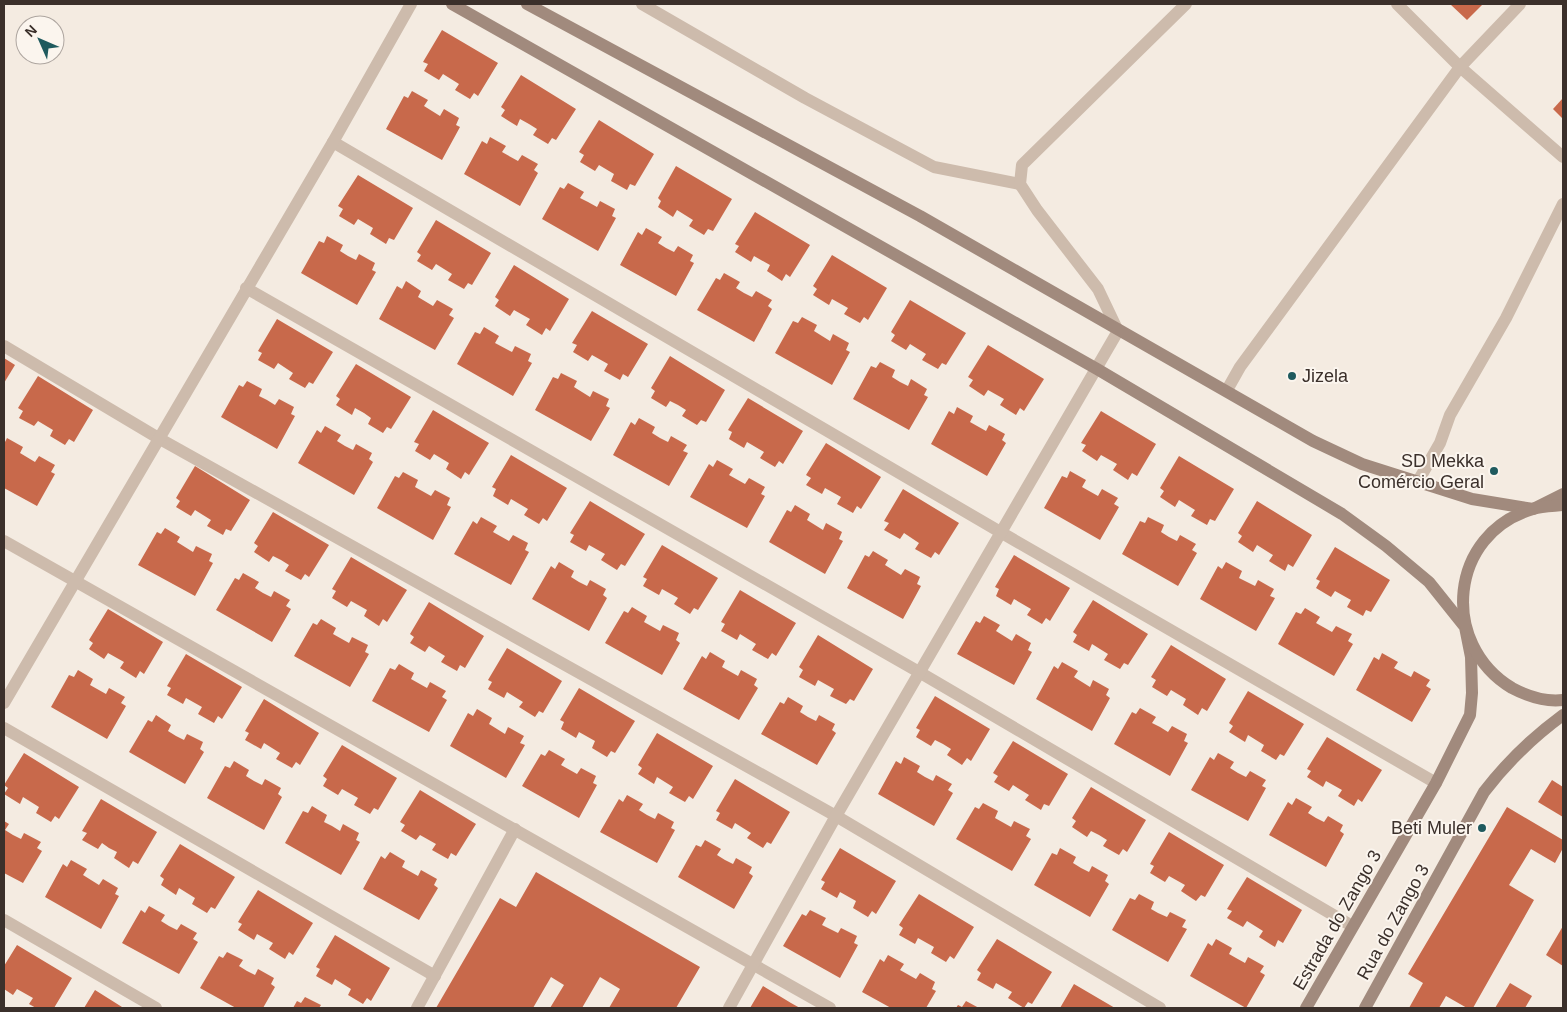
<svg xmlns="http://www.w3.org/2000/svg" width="1567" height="1012" font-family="Arial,sans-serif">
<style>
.building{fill:#c8694b}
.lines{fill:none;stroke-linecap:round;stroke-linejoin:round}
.street{stroke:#cdbbac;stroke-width:12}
.secondary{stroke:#a18a7d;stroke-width:12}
.poi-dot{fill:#1f5a5e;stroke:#fbf5ee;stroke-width:2}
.labels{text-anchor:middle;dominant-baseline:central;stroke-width:4;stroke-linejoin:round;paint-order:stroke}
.poi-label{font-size:18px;fill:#3b302b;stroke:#fbf5ee;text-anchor:end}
.street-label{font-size:18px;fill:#3b302b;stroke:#fbf5ee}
</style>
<rect width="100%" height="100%" fill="#f4ebe1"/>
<g class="building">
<path d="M1450,4H1483L1467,20Z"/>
<path d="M442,30L498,63L478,96L474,93L470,99L455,90L459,84L443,74L439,80L424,71L428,64L423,62Z"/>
<path d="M521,75L576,109L556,140L552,138L548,144L533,135L537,129L529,124L520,119L517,126L501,116L505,110L501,107Z"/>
<path d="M412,91L428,100L424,106L440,116L444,109L459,118L456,125L460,127L442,160L386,129L404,96L408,98Z"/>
<path d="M1563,98V119L1553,109Z"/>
<path d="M599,120L654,154L635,186L630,184L627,190L611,181L614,174L599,165L595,171L580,162L584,155L579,152Z"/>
<path d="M490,137L506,146L502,152L518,161L522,155L538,164L534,170L538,173L520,206L464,174L482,141L487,144Z"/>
<path d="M676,166L732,199L713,231L708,229L704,235L689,226L693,220L677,210L673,217L658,207L661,201L658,198Z"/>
<path d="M358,175L413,208L394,240L389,238L386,244L370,234L373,228L358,219L354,225L339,216L343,209L338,206Z"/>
<path d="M568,183L584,192L580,198L588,202L597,207L600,201L615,209L612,216L616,218L598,251L542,219L560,187L564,189Z"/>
<path d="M755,212L810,245L790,277L786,274L782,281L767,271L770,265L754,256L751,262L735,252L739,246L735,244Z"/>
<path d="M436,220L491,253L472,285L468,283L464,289L448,280L452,274L436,264L432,270L417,261L421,255L417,252Z"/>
<path d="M646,228L662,237L658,243L666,248L674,252L678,246L693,255L690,261L694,263L676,296L620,265L638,232L642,235Z"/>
<path d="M327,236L343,245L340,251L348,256L356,260L359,254L375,263L372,270L376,272L357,305L301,273L319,241L324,243Z"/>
<path d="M832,255L887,288L868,320L864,317L860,323L844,314L848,308L832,299L829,305L813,295L817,289L813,286Z"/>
<path d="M514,265L569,299L550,331L546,328L542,335L526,325L530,319L514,310L510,316L495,306L499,300L495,297Z"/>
<path d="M724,273L740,282L736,288L744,293L752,297L756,291L772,300L768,306L772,309L754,342L697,310L716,278L720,280Z"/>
<path d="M406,281L421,291L418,297L433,306L437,300L453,309L449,315L454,318L435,350L379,319L397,286L402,289Z"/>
<path d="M910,300L966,333L946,365L942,363L938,369L922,360L926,354L910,344L906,350L891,341L895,335L891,332Z"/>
<path d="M592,311L648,344L628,377L623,374L620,380L604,371L608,364L592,355L588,361L573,352L577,345L572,343Z"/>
<path d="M802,317L817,325L814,331L830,341L833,334L849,343L846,350L850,352L832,385L775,353L793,321L798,323Z"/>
<path d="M277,319L333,352L313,384L309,382L305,388L289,379L293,373L278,363L274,369L258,360L262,353L258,351Z"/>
<path d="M484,327L499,336L495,343L512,352L515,346L531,354L528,361L532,363L513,396L457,364L475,332L480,334Z"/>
<path d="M988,345L1044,379L1024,411L1020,408L1016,415L1000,405L1004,399L988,390L984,396L969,386L973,380L968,377Z"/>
<path d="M670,356L725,390L706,422L701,420L697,425L682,416L686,410L678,405L670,401L666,407L651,398L655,391L651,388Z"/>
<path d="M4,358L15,365L4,383Z"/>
<path d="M880,362L895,370L892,377L900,382L908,386L911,379L927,389L924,395L928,397L909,430L853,399L871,366L876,368Z"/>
<path d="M356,364L411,397L391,429L387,427L383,433L368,424L371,418L364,413L355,408L352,415L336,405L340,399L336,396Z"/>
<path d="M561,373L577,381L574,387L590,397L593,391L609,399L606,406L610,408L591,441L535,410L553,377L558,379Z"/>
<path d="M38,376L93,410L74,442L69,439L65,445L50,436L53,430L38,421L34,426L19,418L23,411L18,408Z"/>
<path d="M247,381L262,389L259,396L267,400L275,405L279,399L294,407L291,414L295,416L277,449L221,417L239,385L243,387Z"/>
<path d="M748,398L803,431L783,464L779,461L775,467L760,458L764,452L747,442L744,448L729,439L732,432L728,430Z"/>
<path d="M957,407L973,416L970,422L986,431L989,425L1005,434L1002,440L1006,443L987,476L931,444L949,411L954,414Z"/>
<path d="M433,410L489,443L469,475L465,472L461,479L446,469L449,463L434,454L430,460L415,451L419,444L414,442Z"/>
<path d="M1101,411L1156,444L1137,476L1132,473L1128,480L1113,470L1117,464L1101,455L1097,461L1082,451L1086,445L1081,443Z"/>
<path d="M639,418L655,427L652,433L660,438L668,442L671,436L687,445L683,451L688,453L669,486L613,455L631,422L635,425Z"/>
<path d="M325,426L341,435L337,441L345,446L353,450L356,444L372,453L369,459L373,462L354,495L298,463L317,430L321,433Z"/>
<path d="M7,438L23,447L20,453L35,462L39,456L55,465L51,472L55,474L37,506L4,488V444Z"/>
<path d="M826,443L881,477L861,509L857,506L853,513L837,504L841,497L825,488L822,494L806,485L811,478L806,475Z"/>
<path d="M511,455L567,488L547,521L543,518L539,524L524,515L528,509L511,499L508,505L493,496L496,489L492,487Z"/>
<path d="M1179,456L1234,489L1215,521L1210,519L1207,525L1191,516L1195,510L1179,500L1175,507L1160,497L1164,491L1160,488Z"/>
<path d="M717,460L733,469L729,475L745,484L749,478L765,487L761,494L765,496L747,528L690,497L709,464L713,467Z"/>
<path d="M195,466L250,500L231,531L226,529L223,535L207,526L211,520L195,510L191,516L176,507L180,501L176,498Z"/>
<path d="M1070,471L1086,480L1082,487L1098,496L1102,489L1118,498L1114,504L1119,507L1100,540L1044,508L1062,476L1067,478Z"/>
<path d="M403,472L418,480L415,487L431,496L435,490L450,498L447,505L451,507L433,540L377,508L395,476L399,478Z"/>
<path d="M903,489L959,523L939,555L935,552L931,558L915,549L919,543L904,533L900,539L884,530L889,523L884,521Z"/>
<path d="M590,501L645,534L625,566L621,564L617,570L601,560L605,554L589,545L586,551L570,542L574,535L570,533Z"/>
<path d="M1257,501L1312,535L1293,567L1288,564L1285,571L1269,561L1273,555L1257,545L1253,552L1238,542L1242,536L1238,533Z"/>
<path d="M795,505L810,514L807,520L823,530L826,523L842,532L839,539L843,541L825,574L769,542L787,510L791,512Z"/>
<path d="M273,512L329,545L309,577L305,574L301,580L285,571L289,565L281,560L273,556L269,562L254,552L258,546L254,543Z"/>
<path d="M481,517L497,526L493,532L509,541L513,535L528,543L525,550L529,552L511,585L454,554L473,521L477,524Z"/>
<path d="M1148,517L1164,525L1161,532L1169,537L1177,541L1180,535L1196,544L1192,550L1197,553L1178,586L1122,554L1140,521L1145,523Z"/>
<path d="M165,528L180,537L177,542L193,552L196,546L212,554L209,561L213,563L195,596L138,565L157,532L161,534Z"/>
<path d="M662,545L718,578L698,610L694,608L690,614L674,604L678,598L662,589L659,595L643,586L647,579L643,577Z"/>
<path d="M1335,547L1390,580L1371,612L1366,610L1363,616L1347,607L1351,600L1335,591L1331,597L1316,588L1320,581L1316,579Z"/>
<path d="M873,551L888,560L885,565L901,575L905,569L920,577L917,584L921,586L903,619L847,588L865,555L869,557Z"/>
<path d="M1014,555L1070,588L1050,621L1046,618L1042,624L1027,615L1031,609L1014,599L1011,605L996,596L999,589L995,587Z"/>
<path d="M351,557L407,590L387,622L383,619L379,626L364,616L367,610L351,601L347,607L332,598L336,591L332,589Z"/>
<path d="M559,562L574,571L571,577L579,582L587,586L590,580L606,589L603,595L607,598L589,631L532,599L551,566L555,569Z"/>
<path d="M1226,562L1242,571L1239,578L1255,586L1258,580L1274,589L1270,596L1275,598L1256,631L1200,599L1218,566L1222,569Z"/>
<path d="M243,573L259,582L255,588L263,593L271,597L274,591L290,600L286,606L291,609L272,642L216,610L235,578L239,580Z"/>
<path d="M740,590L796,623L776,656L772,653L768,659L752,650L756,644L740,634L737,640L721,631L725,624L721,622Z"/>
<path d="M1093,600L1148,634L1128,665L1124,663L1120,669L1104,660L1108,654L1092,644L1089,651L1073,642L1077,635L1073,632Z"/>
<path d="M429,602L484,636L465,668L460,665L457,671L441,662L445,656L429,646L425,652L410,643L414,637L410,634Z"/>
<path d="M632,607L647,616L644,622L660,631L663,625L679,633L676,640L680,643L662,675L605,643L624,611L628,613Z"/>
<path d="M1305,608L1320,617L1316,623L1332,632L1336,626L1352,634L1348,641L1353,644L1334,676L1278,644L1296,612L1301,614Z"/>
<path d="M108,609L163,642L144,674L140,671L136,678L120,668L124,662L108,653L104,659L89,649L93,643L89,640Z"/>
<path d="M984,616L1000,625L996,631L1012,641L1016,634L1031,643L1028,650L1032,652L1014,685L957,654L976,621L980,623Z"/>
<path d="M321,619L336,628L333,634L349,643L352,637L368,645L365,652L369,654L350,687L294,656L313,623L317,625Z"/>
<path d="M818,635L873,669L854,701L850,699L846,704L830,696L834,689L818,680L815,686L799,677L803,670L799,667Z"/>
<path d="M1171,645L1226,679L1207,711L1202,708L1198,715L1183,705L1186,699L1171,690L1167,696L1152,687L1156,680L1151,677Z"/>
<path d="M507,648L562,681L543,713L539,711L535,717L519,707L523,702L507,692L504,698L488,689L492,682L488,680Z"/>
<path d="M710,652L725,661L722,667L738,676L741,670L757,679L754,685L758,688L739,720L683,689L702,656L706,659Z"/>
<path d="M1382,653L1398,662L1394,668L1411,677L1414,671L1430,680L1426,686L1431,689L1412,722L1356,690L1374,657L1379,660Z"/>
<path d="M186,654L242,687L222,719L218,716L214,723L198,714L202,707L186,698L183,704L167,695L171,688L167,686Z"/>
<path d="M1062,662L1078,671L1074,677L1090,687L1093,680L1109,689L1106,695L1110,698L1092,731L1036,699L1054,666L1058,669Z"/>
<path d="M399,664L414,673L411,679L427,688L430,682L446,691L442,697L447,700L429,732L372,701L390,668L395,670Z"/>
<path d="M78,670L93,679L90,685L106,694L109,688L125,697L121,703L126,706L107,739L51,707L69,675L74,677Z"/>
<path d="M579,688L635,721L615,753L611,751L607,757L592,748L595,741L579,732L576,738L561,729L564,722L560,720Z"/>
<path d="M1248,691L1304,724L1284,756L1280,754L1276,760L1261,751L1264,745L1248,735L1245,742L1229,732L1233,726L1229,723Z"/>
<path d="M935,696L990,729L971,761L967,758L962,765L947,755L951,749L943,744L935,740L931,746L916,737L920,730L916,728Z"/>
<path d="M788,697L803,706L800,712L808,717L816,721L819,715L835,724L832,730L836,733L817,765L761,734L780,702L784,704Z"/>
<path d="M264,699L319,733L300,765L296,762L292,768L276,759L280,753L264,743L261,749L245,740L249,733L245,731Z"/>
<path d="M1140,708L1156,717L1152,723L1160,727L1168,732L1172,726L1187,734L1184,741L1188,743L1170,776L1114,744L1132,712L1136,714Z"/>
<path d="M477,709L492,718L489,724L505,734L508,727L524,736L520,743L525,745L506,778L450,746L468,713L473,716Z"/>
<path d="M156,715L171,725L168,731L176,736L184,740L187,734L203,742L200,749L204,752L185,784L129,752L148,720L152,722Z"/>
<path d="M657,733L713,766L693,799L689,796L685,802L669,793L673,787L657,777L654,784L638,774L642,768L638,765Z"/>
<path d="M1327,737L1382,770L1362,802L1358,799L1354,806L1338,796L1342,790L1326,781L1323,787L1307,777L1311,771L1307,769Z"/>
<path d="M1013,741L1068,774L1049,806L1044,804L1041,810L1025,800L1029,795L1013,785L1009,791L994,782L998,776L993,773Z"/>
<path d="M342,745L397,778L378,810L374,808L370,814L354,805L358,798L342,789L338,795L323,786L327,779L323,776Z"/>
<path d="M549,750L565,759L561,765L577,774L581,768L596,776L593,783L597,785L579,818L522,786L541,754L545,756Z"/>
<path d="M24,753L79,787L59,819L55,816L51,822L36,813L39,807L23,797L20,804L4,794L8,788L4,785Z"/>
<path d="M1218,753L1234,762L1230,768L1238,773L1246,777L1250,771L1266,780L1262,786L1266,788L1248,821L1191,790L1210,757L1214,760Z"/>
<path d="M904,757L920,766L917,772L925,777L933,781L936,775L952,784L948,790L953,793L934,826L878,794L896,761L901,764Z"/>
<path d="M234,761L249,770L246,776L254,781L262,785L265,779L281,788L278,794L282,797L264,830L207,798L225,766L230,768Z"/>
<path d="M735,779L790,812L771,844L767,842L763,848L747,838L751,833L735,823L732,829L716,820L720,813L716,811Z"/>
<path d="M1552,780L1563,787V817L1538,802Z"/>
<path d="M1091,787L1146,820L1127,852L1123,849L1119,855L1103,846L1107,840L1099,835L1091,831L1087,837L1072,827L1076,821L1072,818Z"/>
<path d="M420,790L476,824L456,856L451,853L448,859L432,850L436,844L420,835L416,840L401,831L405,825L400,822Z"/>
<path d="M627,795L643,804L639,810L647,815L655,819L658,813L674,822L671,828L675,830L657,863L600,832L619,799L623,802Z"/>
<path d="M1296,798L1312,807L1308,813L1316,818L1324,822L1328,816L1343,825L1340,831L1344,834L1326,867L1269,835L1288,802L1292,805Z"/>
<path d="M101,799L157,832L138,864L133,861L129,868L114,858L117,852L109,848L102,843L98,849L82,840L87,833L82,831Z"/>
<path d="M983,803L998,811L995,818L1011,827L1014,821L1030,829L1026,836L1031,839L1012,871L956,839L975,807L979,809Z"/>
<path d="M312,806L327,815L324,822L332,826L340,831L343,824L359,833L356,840L360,842L341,875L285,843L303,811L308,813Z"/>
<path d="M1507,807L1563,840V848L1555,863L1531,849L1509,885L1534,900L1473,1008H1467L1446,996L1439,1008H1409L1423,983L1408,974Z"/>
<path d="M4,821L9,824L5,830L13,835L21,839L24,833L41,842L37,848L42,851L23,883L4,873Z"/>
<path d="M1169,832L1224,865L1205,897L1201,895L1196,901L1181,891L1185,885L1169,876L1165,882L1150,873L1154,866L1150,864Z"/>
<path d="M705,840L721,849L717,855L725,860L733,864L736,858L752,867L749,873L753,876L734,909L678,877L696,845L701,847Z"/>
<path d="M180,844L235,877L215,909L211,907L207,913L192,904L195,898L179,888L176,895L161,885L164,879L160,876Z"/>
<path d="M840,848L896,881L876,914L872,911L868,917L853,908L856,901L840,892L837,898L821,889L825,882L821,880Z"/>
<path d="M1060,848L1076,857L1073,863L1081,868L1089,872L1092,866L1108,875L1105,881L1109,884L1090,917L1034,885L1052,853L1057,855Z"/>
<path d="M390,852L405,861L402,867L418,876L421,870L437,879L434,885L438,888L419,920L363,889L381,856L385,859Z"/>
<path d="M71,860L87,869L83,875L99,885L103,879L118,888L115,894L119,896L101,929L45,897L63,864L67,867Z"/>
<path d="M536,872L700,967L676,1008H609L620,989L600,977L582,1008H550L564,985L551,977L533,1008H436L500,898L516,907Z"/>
<path d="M1247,877L1302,910L1283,943L1278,940L1275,947L1259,937L1263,931L1247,921L1243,927L1227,918L1232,911L1227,909Z"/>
<path d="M258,890L313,923L293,955L289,952L285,959L269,949L273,943L257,934L254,940L238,930L242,924L238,922Z"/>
<path d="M919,894L974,927L954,959L950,956L946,962L931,953L934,947L918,938L915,944L899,935L903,928L899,925Z"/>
<path d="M1139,894L1154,902L1151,909L1158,913L1167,917L1170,912L1186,920L1182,927L1187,929L1168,962L1112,930L1130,898L1135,900Z"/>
<path d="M149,906L165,915L161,921L169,926L177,930L181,924L197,933L193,939L198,942L179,974L122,943L141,910L145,913Z"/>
<path d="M810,910L826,918L822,925L838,933L841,928L857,936L854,943L858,945L840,978L783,946L802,914L806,916Z"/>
<path d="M1563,926V966L1546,955Z"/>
<path d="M335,935L390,968L371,1001L367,998L363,1004L348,995L351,989L335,979L332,985L316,976L320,969L316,967Z"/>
<path d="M997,939L1052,972L1032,1004L1028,1002L1024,1008L1008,998L1012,992L996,983L993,989L977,980L981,973L977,970Z"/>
<path d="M1216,939L1232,948L1229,954L1236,958L1245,963L1248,957L1264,966L1260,972L1265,975L1246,1008L1190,976L1208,943L1212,946Z"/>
<path d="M17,945L72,978L54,1008H36L29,1004L33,998L17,989L13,995L4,989V966Z"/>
<path d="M227,952L243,960L239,966L247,971L255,975L258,969L274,978L271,984L275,987L263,1008H236L200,988L219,956L223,958Z"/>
<path d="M888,955L904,964L900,970L916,979L920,973L935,982L932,989L936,991L926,1008H891L862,992L880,959L884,962Z"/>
<path d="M1510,983L1532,996L1525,1008H1495Z"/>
<path d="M1074,984L1103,1001L1115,1008H1060Z"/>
<path d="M763,986L791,1003L800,1008H750Z"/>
<path d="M95,990L122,1007L125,1008H84Z"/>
<path d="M305,997L321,1005L319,1008H293L297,1001L301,1003Z"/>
<path d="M966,1001L979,1008H956L958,1005L962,1007Z"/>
</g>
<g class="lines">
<g class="street">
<path d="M642,4L805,98L934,167L1020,184"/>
<path d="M1397,4L1460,67L1563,157"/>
<path d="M333,142L1002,533L1436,783"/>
<path d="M246,288L919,672L1352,926"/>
<path d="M4,346L160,439L836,816L1160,1008"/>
<path d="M1227,390L1240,367L1460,67L1520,4"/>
<path d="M1417,483L1440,443L1450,415L1506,318L1563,204"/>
<path d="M4,541L830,1008"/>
<path d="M4,703L333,142L411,4"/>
<path d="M4,728L435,976"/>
<path d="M4,920L156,1008"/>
<path d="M417,1008L515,829"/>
<path d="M729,1008L836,816L1118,331L1098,289L1037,210L1020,184L1022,165L1186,4"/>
</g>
<g class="secondary">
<path d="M452,4L1097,369L1342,514L1386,546L1429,582L1465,627L1471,657L1472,693L1470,715L1436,783L1306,1008"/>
<path d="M527,4L920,216L1313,441L1362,464L1472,499L1533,509L1563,494"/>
<path d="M1563,505C1554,506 1542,506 1533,509C1449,533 1439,644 1512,688C1527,696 1546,702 1563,700"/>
<path d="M1365,1008L1484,792C1507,762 1533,737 1563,715"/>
</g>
</g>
<g class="poi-dot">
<circle cx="1292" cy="376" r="5"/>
<circle cx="1494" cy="471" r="5"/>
<circle cx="1482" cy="828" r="5"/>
</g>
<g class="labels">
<g class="poi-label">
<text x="1302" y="376" text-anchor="start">Jizela</text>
<text x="1484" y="461">SD Mekka<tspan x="1484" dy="21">Comércio Geral</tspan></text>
<text x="1472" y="828">Beti Muler</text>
</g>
<g class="street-label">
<text transform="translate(1337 920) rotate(-60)">Estrada do Zango 3</text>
<text transform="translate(1393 922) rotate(-61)">Rua do Zango 3</text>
</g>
</g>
<rect width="1567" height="1012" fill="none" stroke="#3b302b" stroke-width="10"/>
<g transform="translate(40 40) rotate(315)"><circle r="24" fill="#fbf5ee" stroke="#aea6a0"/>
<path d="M0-4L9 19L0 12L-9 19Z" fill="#1f5a5e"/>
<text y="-8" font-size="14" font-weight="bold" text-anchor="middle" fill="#3b302b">N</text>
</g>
</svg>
